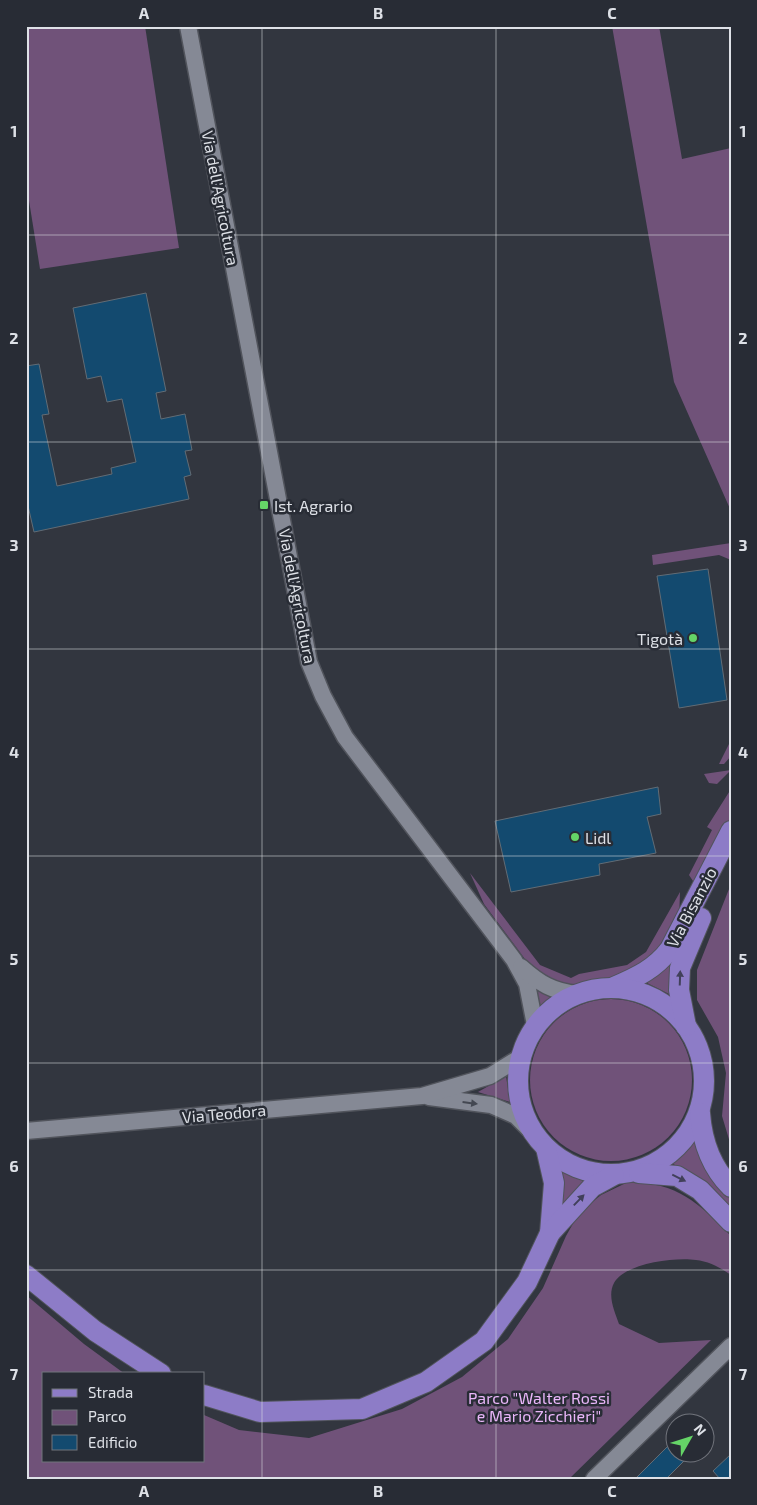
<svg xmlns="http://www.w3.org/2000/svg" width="757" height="1505" font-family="'Exo 2',sans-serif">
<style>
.green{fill:#705279}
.building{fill:#134a6f;stroke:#626c75}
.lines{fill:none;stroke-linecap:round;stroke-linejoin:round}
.minor-casing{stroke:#51545c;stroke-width:19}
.major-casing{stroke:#51545c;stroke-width:22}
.minor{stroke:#858995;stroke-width:16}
.major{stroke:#8d7cc7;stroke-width:20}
.oneway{fill:#41405a}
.oneway2{fill:#444852}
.grid{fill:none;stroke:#dee1e7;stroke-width:1;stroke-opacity:0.55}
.poi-dot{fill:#65d467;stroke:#282c35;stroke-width:2}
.labels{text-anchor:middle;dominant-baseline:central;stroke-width:5;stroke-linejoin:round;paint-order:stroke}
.street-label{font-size:16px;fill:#dee1e7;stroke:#282c35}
.poi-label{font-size:16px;fill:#dee1e7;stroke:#282c35;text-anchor:start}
.park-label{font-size:16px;fill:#eab6fa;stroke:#282c35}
.neatline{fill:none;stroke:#dee1e7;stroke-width:2}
.grid-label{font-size:16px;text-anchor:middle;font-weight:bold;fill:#dee1e7}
</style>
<rect width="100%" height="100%" fill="#32363f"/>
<g class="green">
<path d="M26,26H145L179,248L40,269L26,182Z"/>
<path d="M612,26H659L682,159L731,148V511L674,382Z"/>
<path d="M731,543V560L719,555L653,565L652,555Z"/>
<path d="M731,740V756L724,764H719Z"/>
<path d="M731,770L717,784L709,783L704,774Z"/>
<path d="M731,789V819L698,884H695L689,875L712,830L707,827Z"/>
<path d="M470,873L540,965L571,978L579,974L627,965L646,952L680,892L679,921L653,958L617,978L594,980L575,986L562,985L530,966L484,904Z"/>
<path d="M731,884V1146L722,1116L726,1073L718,1037L697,1000V970Z"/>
<path d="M670,961L674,963L672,992L669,994L647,983Z"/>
<path d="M536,991H538L553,998L541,1008Z"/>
<circle cx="611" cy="1080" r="81"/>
<path d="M506,1076L510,1102L478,1092Z"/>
<path d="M695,1139L731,1197V1209C711,1188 695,1173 668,1162Z"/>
<path d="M556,1163L566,1169L593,1177L561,1211Z"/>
<path d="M628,1182C679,1183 697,1202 731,1236V1275C721,1268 708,1261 696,1260C675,1257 625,1263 614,1283C607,1296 615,1312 619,1324L659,1343L711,1340L569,1479H26V1295L84,1344L125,1374H44V1461H204V1415L239,1430L309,1438L402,1409L462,1377L508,1339L543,1288L566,1236L579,1213L601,1195Z"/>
</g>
<g class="building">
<path d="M146,293L166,391L156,393L161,419L185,414L192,450L185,451L191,475L184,477L189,499L34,532L26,497V366L39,364L49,414L42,415L57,486L112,474L111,468L136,462L122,399L107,402L101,376L87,379L73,308Z"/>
<path d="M708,569L727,700L679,708L657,576Z"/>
<path d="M658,787L661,814L647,817L656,853L599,864L600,875L511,892L495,821Z"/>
<path d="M674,1440V1452H693L666,1479H635Z"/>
<path d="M731,1454V1479H720L713,1471Z"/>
</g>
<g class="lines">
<g class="minor-casing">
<g id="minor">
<path d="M188,26L309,662L323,696L345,737L514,960L527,984L535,1025"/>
<path d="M521,967C539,983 553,992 578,994"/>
<path d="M429,1097L491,1105L516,1116L533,1133"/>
<path d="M26,1131L422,1096L490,1076L521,1057"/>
<path d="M594,1479L731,1346"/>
</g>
</g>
<g class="major-casing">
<g id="major">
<path d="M614,987C637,977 655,969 670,949L731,831"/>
<circle cx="611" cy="1081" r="93"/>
<path d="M686,1026L679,990L680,968L701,918"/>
<path d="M700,1113C702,1140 711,1167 731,1187"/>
<path d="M546,1148L554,1183L550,1233"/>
<path d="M639,1173L677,1176L700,1190L731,1222"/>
<path d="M26,1275L95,1331L161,1374"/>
<path d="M204,1395L260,1412L362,1409L426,1382L484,1341L527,1282L550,1233L592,1187L614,1175"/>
</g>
</g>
<use href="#minor" class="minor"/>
<use href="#major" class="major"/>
</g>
<defs><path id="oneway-solid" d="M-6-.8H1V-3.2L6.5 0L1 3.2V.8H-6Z" transform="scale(1.25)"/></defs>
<g class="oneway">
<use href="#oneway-solid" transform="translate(680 978) rotate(-88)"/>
<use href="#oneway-solid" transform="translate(679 1178) rotate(26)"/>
<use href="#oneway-solid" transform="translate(579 1200) rotate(-46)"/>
</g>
<use class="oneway2" href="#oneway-solid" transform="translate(470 1103) rotate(7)"/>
<path class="grid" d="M262,26V1479M496,26V1479M26,235H731M26,442H731M26,649H731M26,856H731M26,1063H731M26,1270H731"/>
<g class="poi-dot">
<rect x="259" y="500" width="10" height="10" rx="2.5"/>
<circle cx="693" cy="638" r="5"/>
<circle cx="575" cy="837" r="5"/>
</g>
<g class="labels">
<g class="street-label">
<text transform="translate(221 198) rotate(79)">Via dell'Agricoltura</text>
<text transform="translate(298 596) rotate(79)">Via dell'Agricoltura</text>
<text transform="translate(691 907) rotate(-62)">Via Bisanzio</text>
<text transform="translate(224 1113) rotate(-5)">Via Teodora</text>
</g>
<g class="poi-label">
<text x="274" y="505">Ist. Agrario</text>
<text x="683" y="638" text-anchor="end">Tigotà</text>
<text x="585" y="837">Lidl</text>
</g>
<g class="park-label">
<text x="539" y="1397">Parco "Walter Rossi<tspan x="539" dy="18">e Mario Zicchieri"</tspan></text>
</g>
</g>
<rect width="757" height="1505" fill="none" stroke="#282c35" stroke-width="55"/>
<rect x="42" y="1372" width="162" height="90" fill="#282c35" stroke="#71747c"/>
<rect x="52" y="1389" width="25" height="8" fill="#8d7cc7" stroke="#71747c"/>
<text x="88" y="1398" font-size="15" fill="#dee1e7">Strada</text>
<rect x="52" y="1410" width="25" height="15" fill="#705279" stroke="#71747c"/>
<text x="88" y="1422" font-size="15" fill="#dee1e7">Parco</text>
<rect x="52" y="1435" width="25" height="15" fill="#134a6f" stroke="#71747c"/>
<text x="88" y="1448" font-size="15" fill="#dee1e7">Edificio</text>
<g transform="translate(690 1438) rotate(51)"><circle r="24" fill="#282c35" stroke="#71747c"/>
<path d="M0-4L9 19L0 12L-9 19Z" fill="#65d467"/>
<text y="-8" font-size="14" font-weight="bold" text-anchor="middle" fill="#dee1e7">N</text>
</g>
<rect x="28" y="28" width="702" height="1450" class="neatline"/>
<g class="grid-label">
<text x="144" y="19">A</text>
<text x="378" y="19">B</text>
<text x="612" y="19">C</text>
<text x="14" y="137">1</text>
<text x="743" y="137">1</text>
<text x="14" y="344">2</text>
<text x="743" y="344">2</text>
<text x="14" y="551">3</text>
<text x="743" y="551">3</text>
<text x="14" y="758">4</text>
<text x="743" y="758">4</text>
<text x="14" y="965">5</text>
<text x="743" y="965">5</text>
<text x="14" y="1172">6</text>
<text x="743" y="1172">6</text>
<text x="14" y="1380">7</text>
<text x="743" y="1380">7</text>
<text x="144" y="1497">A</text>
<text x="378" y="1497">B</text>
<text x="612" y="1497">C</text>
</g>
</svg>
